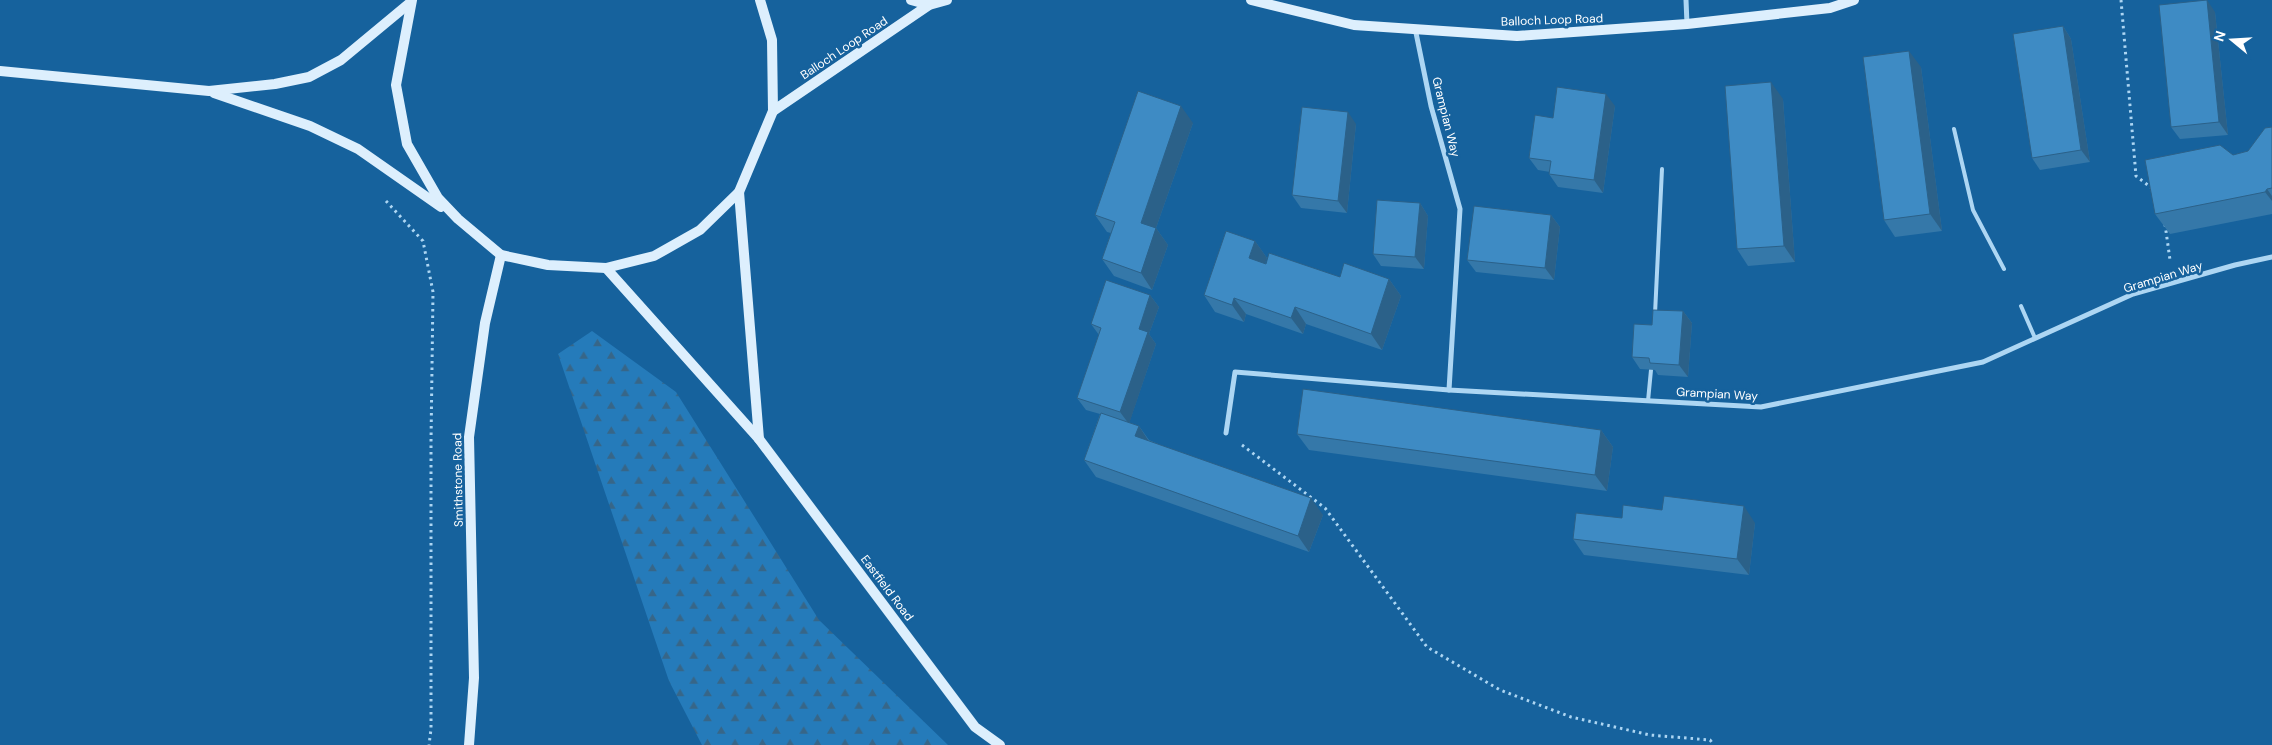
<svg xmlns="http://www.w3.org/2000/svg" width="2272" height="745" font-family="'DM Sans',sans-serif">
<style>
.forest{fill:url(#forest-firs)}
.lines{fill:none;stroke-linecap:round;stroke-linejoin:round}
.path{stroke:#add6f3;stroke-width:3;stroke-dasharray:2.5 4;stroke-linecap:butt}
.lane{stroke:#add6f3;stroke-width:4}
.street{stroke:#add6f3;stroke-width:5}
.secondary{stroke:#ddeffd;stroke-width:10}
.wall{fill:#3578a9}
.shaded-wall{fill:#2b6189}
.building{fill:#3e8bc4;stroke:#2b6189}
.labels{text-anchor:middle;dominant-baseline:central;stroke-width:5;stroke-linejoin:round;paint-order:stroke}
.street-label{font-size:12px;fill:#fff;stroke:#16629d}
</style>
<defs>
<pattern id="forest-firs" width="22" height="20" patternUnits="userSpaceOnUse" patternTransform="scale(1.25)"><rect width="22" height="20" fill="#257bba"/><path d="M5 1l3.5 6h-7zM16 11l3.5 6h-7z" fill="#376688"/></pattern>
</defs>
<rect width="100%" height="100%" fill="#16629d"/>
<path class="forest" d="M592,331L676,392L819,620L948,745H702L669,681L558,354Z"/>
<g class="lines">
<g class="path">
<path d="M2121,0L2136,176L2153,189"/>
<path d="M386,201L423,241L433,292L431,442V729L429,745"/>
<path d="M2165,224L2170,260"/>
<path d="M1242,445L1325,508L1427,647L1500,690L1571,717L1650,735L1710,740L1714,745"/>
</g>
<g class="lane">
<path d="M1954,129L1973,210L2004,269"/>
<path d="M2021,306L2035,338"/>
<path d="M1655,314L1662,169"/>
<path d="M1648,401L1651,370"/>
</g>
<g class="street">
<path d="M1686,0L1687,24"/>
<path d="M1415,28L1431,106L1460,209L1449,390"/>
<path d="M1226,433L1235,372L1449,390L1761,407L1983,362L2133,294L2235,265L2272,257"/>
</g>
<g class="secondary">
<path d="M412,0L396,85L407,144L438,198L458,219L501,255L548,265L606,268L654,256L700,230L739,192L773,111L772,40L760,0"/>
<path d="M911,0L929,5"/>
<path d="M1251,0L1354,25L1517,36L1687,24L1830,8L1854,0"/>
<path d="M0,71L209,91L275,84L309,77L341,60L411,2"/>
<path d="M214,93L310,126L358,149L441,207"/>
<path d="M773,111L929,5L947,0"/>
<path d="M739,192L759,439"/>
<path d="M606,268L759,439L975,727L1000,745"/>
<path d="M469,745L474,678L469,437L485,323L501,255"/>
</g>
</g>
<g class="wall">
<path d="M2215,12L2228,135L2180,139L2171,127Z"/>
<path d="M2063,26L2071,39L2090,162L2040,170L2032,158Z"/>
<path d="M1921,67L1942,231L1895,237L1884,220Z"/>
<path d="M1783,99L1795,262L1748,266L1737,249Z"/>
<path d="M1615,106L1603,193L1558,187L1549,174L1550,172L1538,170L1529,158L1553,118Z"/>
<path d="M1193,123L1156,228L1168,245L1152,290L1114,276L1102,259L1111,233L1107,232L1095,215Z"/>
<path d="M1356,124L1347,213L1301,208L1292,195Z"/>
<path d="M2272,127V214L2170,234L2155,214L2233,155L2248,151Z"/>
<path d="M1420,203L1428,216L1424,269L1381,266L1373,254Z"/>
<path d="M1551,215L1560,227L1554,280L1476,272L1467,260Z"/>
<path d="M1255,241L1267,258L1265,263L1340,277L1389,279L1401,296L1382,350L1306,324L1303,334L1246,314L1244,322L1215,312L1204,295Z"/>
<path d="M1150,295L1159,307L1149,334L1156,344L1129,423L1139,426L1149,440L1323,515L1309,552L1096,477L1084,460L1100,414L1086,410L1077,398L1099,335L1091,324Z"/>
<path d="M1683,311L1692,323L1688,377L1658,375L1655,370L1640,369L1632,357Z"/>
<path d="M1601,430L1613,447L1607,491L1309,450L1297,434Z"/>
<path d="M1622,518L1755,523L1749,575L1584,555L1573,539Z"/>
</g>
<g class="shaded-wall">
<path d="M2207,0L2215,12L2228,135L2219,122Z"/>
<path d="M2063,26L2071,39L2090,162L2081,150Z"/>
<path d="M1909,51L1921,67L1942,231L1930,214Z"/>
<path d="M1771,82L1783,99L1795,262L1784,246Z"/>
<path d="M1606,94L1615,106L1603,193L1594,180Z"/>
<path d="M1181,106L1193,123L1156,228L1168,245L1152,290L1141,273V223Z"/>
<path d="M1348,112L1356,124L1347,213L1338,201Z"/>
<path d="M2267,189L2272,196V201L2265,192Z"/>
<path d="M1420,203L1428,216L1424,269L1415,257Z"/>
<path d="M1551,215L1560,227L1554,280L1545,268Z"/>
<path d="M1255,241L1267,258L1261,275L1249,258Z"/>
<path d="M1389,279L1401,296L1382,350L1371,334Z"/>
<path d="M1150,295L1159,307L1149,334L1156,344L1129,424L1120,412L1139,329Z"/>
<path d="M1234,298L1246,314L1244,322L1232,305Z"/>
<path d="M1295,307L1306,324L1303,334L1291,318Z"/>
<path d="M1683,311L1692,323L1688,377L1679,365Z"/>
<path d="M1139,426L1150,443L1135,436Z"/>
<path d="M1601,430L1613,447L1607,491L1595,475Z"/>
<path d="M1311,498L1323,515L1309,552L1298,536Z"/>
<path d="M1744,506L1755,523L1749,575L1737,559Z"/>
</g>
<g class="building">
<path d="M2207,0L2219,122L2171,127L2159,5Z"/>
<path d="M2063,26L2081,150L2032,158L2013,34Z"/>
<path d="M1909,51L1930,214L1884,220L1863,57Z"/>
<path d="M1771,82L1784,246L1737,249L1725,86Z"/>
<path d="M1557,87L1606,94L1594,180L1549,174L1551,161L1529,158L1535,115L1553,118Z"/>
<path d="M1138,91L1181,106L1141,223L1156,228L1141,273L1102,259L1115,222L1095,215Z"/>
<path d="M1302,107L1348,112L1338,201L1292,195Z"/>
<path d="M2272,127V188L2267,189L2265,192L2155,214L2145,160L2220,145L2233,155L2248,151L2265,128Z"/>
<path d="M1377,200L1420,203L1415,257L1373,254Z"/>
<path d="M1474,206L1551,215L1545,268L1467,260Z"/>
<path d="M1226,231L1255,241L1249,258L1266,264L1269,253L1340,277L1344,263L1389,279L1371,334L1295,307L1291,318L1234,298L1232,305L1204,295Z"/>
<path d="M1106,280L1150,295L1139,329L1148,332L1120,412L1077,398L1101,328L1091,324Z"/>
<path d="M1653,310L1683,311L1679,365L1650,363L1649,358L1632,357L1634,324L1652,325Z"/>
<path d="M1303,389L1601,430L1595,475L1297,434Z"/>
<path d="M1101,413L1139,426L1135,436L1311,498L1298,536L1084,460Z"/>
<path d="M1664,496L1744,506L1737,559L1573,539L1576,513L1622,518L1623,505L1662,510Z"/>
</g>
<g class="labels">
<g class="street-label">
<text transform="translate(1552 20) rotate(-2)">Balloch Loop Road</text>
<text transform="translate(844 48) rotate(-34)">Balloch Loop Road</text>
<text transform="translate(1446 117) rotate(76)">Grampian Way</text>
<text transform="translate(2163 277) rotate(-17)">Grampian Way</text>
<text transform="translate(1717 394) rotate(3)">Grampian Way</text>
<text transform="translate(458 480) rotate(-91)">Smithstone Road</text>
<text transform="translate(887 588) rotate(53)">Eastfield Road</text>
</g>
</g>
<g transform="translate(2232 40) rotate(288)" stroke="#16629d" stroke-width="4" paint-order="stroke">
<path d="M0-4L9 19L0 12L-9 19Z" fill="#ffffff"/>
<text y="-8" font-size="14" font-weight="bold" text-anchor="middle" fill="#ffffff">N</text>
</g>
</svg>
